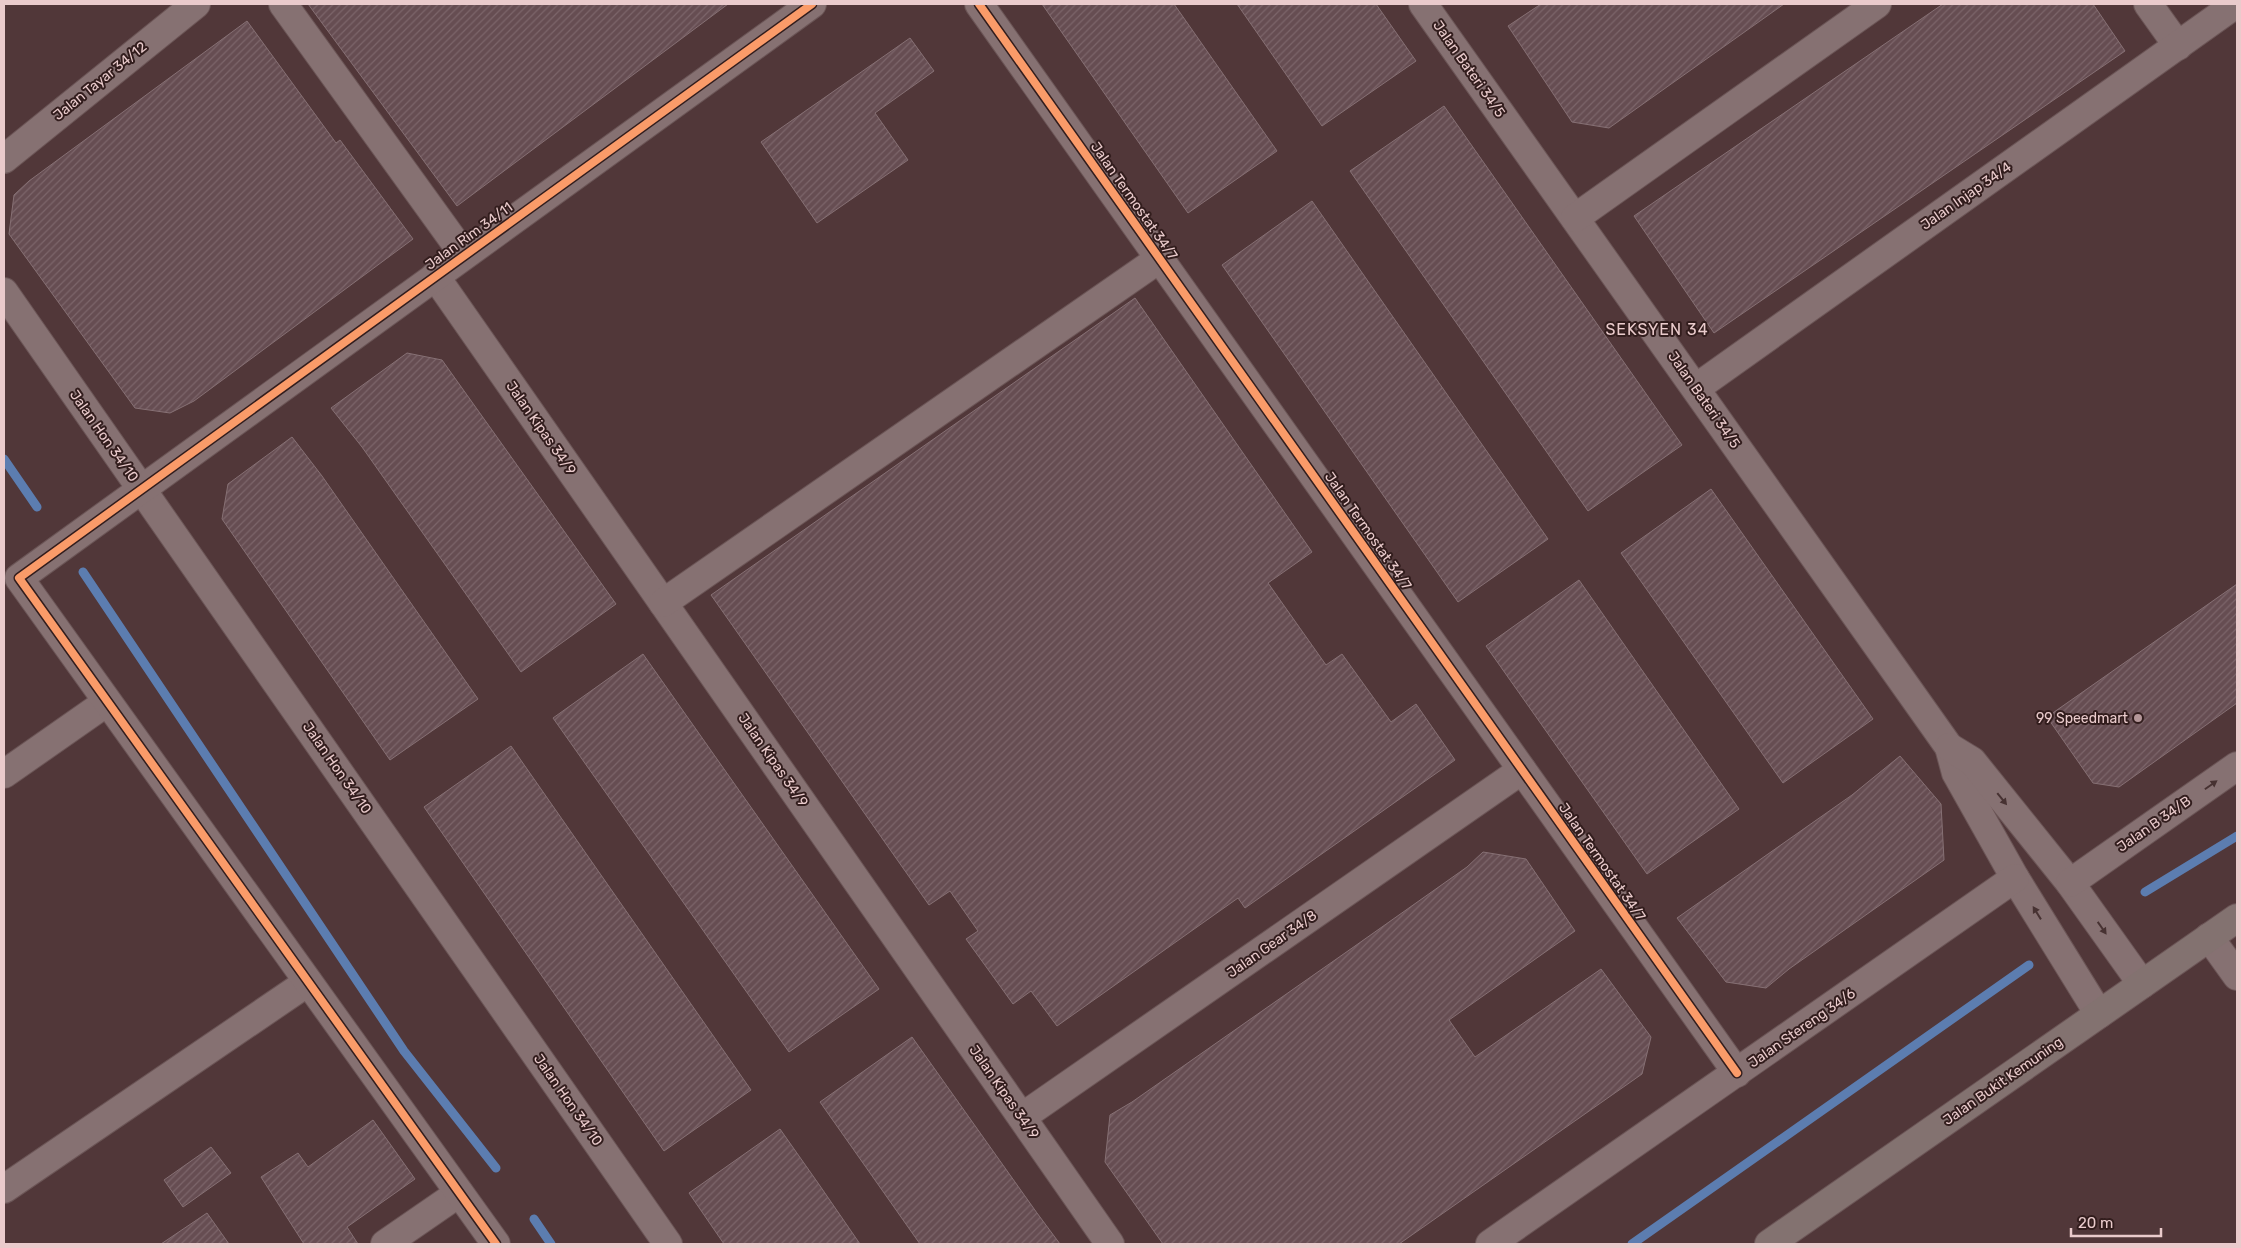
<svg xmlns="http://www.w3.org/2000/svg" width="2241" height="1248" font-family="Rubik,sans-serif">
<style>
.lines{fill:none;stroke-linecap:round;stroke-linejoin:round}
.stream{stroke:#5c7db0;stroke-width:9}
.building{fill:url(#building-hatch);stroke:#867074}
.minor-casing{stroke:#6b5556;stroke-width:30}
.secondary-casing{stroke:#6b5556;stroke-width:30}
.minor{stroke:#867172;stroke-width:28}
.secondary{stroke:#837270;stroke-width:28}
.cycleway-casing{stroke:#321d1d;stroke-width:11}
.cycleway{stroke:#fa9b69;stroke-width:8}
.oneway{fill:#473232}
.poi-dot{fill:#b49799;stroke:#321d1d;stroke-width:2}
.labels{text-anchor:middle;dominant-baseline:central;stroke-width:4;stroke-linejoin:round;paint-order:stroke}
.street-label{font-size:14px;fill:#eacbcc;stroke:#321d1d}
.poi-label{font-size:14px;fill:#eacbcc;stroke:#321d1d;text-anchor:end}
.quarter-label{font-size:16px;letter-spacing:1px;fill:#eacbcc;stroke:#321d1d}
</style>
<defs>
<pattern id="building-hatch" width="6" height="6" patternUnits="userSpaceOnUse" patternTransform="scale(1.25)"><rect width="6" height="6" fill="#664d52"/><path d="M-1 1l2-2M0 6l6-6M5 7l2-2" fill="none" stroke="#7c656a"/></pattern>
</defs>
<rect width="100%" height="100%" fill="#513739"/>
<g class="lines">
<g class="stream">
<path d="M4,459L37,507"/>
<path d="M83,572L404,1051L496,1168"/>
<path d="M2145,892L2237,836"/>
<path d="M534,1219L551,1244"/>
<path d="M1632,1244L2029,965"/>
</g>
</g>
<g class="building">
<path d="M308,4H728L457,206Z"/>
<path d="M1042,4H1174L1277,151L1188,213Z"/>
<path d="M1237,4H1376L1416,61L1322,126Z"/>
<path d="M1541,4H1784L1609,128L1572,122L1508,26Z"/>
<path d="M1943,4H2093L2125,51L1714,333L1634,216Z"/>
<path d="M247,21L336,143L340,140L413,239L194,401L170,413L135,408L9,234L14,195L29,181Z"/>
<path d="M910,38L934,71L875,113L908,160L817,223L761,142Z"/>
<path d="M1444,106L1682,445L1588,511L1350,171Z"/>
<path d="M1312,201L1548,539L1458,602L1222,265Z"/>
<path d="M1135,298L1312,552L1268,583L1326,665L1342,654L1391,722L1416,704L1455,760L1245,908L1238,898L1057,1026L1031,991L1013,1004L966,939L978,931L950,891L929,905L711,595Z"/>
<path d="M407,353L442,360L616,604L521,672L362,447L331,408Z"/>
<path d="M292,437L322,476L478,699L390,760L222,519L228,484Z"/>
<path d="M1711,489L1873,719L1783,783L1621,553Z"/>
<path d="M1579,580L1739,809L1647,874L1486,646Z"/>
<path d="M2237,584V703L2119,787L2093,783L2047,717Z"/>
<path d="M643,654L879,989L789,1052L553,718Z"/>
<path d="M511,746L751,1090L664,1151L424,807Z"/>
<path d="M1900,756L1941,804L1944,860L1789,969L1766,988L1726,982L1677,918L1852,795Z"/>
<path d="M1483,852L1526,859L1575,931L1449,1020L1475,1057L1601,969L1651,1037L1642,1074L1399,1244H1163L1105,1162L1110,1115L1132,1102L1355,946L1467,867Z"/>
<path d="M912,1037L1037,1213L1060,1244H920L820,1102Z"/>
<path d="M373,1120L415,1179L347,1227L358,1244H304L261,1177L298,1153L308,1167Z"/>
<path d="M780,1129L818,1183L860,1244H724L689,1193Z"/>
<path d="M211,1147L231,1173L183,1207L164,1180Z"/>
<path d="M207,1213L229,1244H161Z"/>
</g>
<g class="lines">
<g class="minor-casing">
<g id="minor">
<path d="M283,4L464,255"/>
<path d="M979,4L1737,1073"/>
<path d="M1423,4L1949,747L1956,773L2015,878L2099,1014"/>
<path d="M2148,4L2178,46"/>
<path d="M4,159L196,4"/>
<path d="M1575,218L1877,4"/>
<path d="M435,276L1110,1244"/>
<path d="M4,292L668,1244"/>
<path d="M1696,388L2236,4"/>
<path d="M663,603L1159,259"/>
<path d="M1949,747L1972,761L2070,883L2142,984"/>
<path d="M4,774L107,702"/>
<path d="M2070,883L2237,766"/>
<path d="M2209,937L2237,976"/>
<path d="M1022,1117L1522,770"/>
<path d="M4,1189L308,982"/>
<path d="M385,1244L459,1193"/>
<path d="M496,1244L19,578L812,4"/>
<path d="M1490,1244L2015,878"/>
</g>
</g>
<g class="secondary-casing">
<path id="secondary" d="M1769,1244L2237,918"/>
</g>
<use href="#minor" class="minor"/>
<use href="#secondary" class="secondary"/>
<g class="cycleway-casing">
<g id="cycleway">
<path d="M979,4L1737,1073"/>
<path d="M496,1244L19,578L812,4"/>
</g>
</g>
<use href="#cycleway" class="cycleway"/>
</g>
<defs><path id="oneway-solid" d="M-6-.8H1V-3.2L6.5 0L1 3.2V.8H-6Z" transform="scale(1.25)"/></defs>
<g class="oneway">
<use href="#oneway-solid" transform="translate(2211 785) rotate(-35)"/>
<use href="#oneway-solid" transform="translate(2002 799) rotate(51)"/>
<use href="#oneway-solid" transform="translate(2037 913) rotate(-122)"/>
<use href="#oneway-solid" transform="translate(2102 928) rotate(55)"/>
</g>
<circle class="poi-dot" cx="2138" cy="718" r="5"/>
<g class="labels">
<g class="street-label">
<text transform="translate(1469 69) rotate(55)">Jalan Bateri 34/5</text>
<text transform="translate(100 81) rotate(-39)">Jalan Tayar 34/12</text>
<text transform="translate(1966 196) rotate(-35)">Jalan Injap 34/4</text>
<text transform="translate(1134 201) rotate(55)">Jalan Termostat 34/7</text>
<text transform="translate(469 236) rotate(-36)">Jalan Rim 34/11</text>
<text transform="translate(1704 400) rotate(55)">Jalan Bateri 34/5</text>
<text transform="translate(541 428) rotate(55)">Jalan Kipas 34/9</text>
<text transform="translate(104 436) rotate(55)">Jalan Hon 34/10</text>
<text transform="translate(1368 531) rotate(55)">Jalan Termostat 34/7</text>
<text transform="translate(773 760) rotate(55)">Jalan Kipas 34/9</text>
<text transform="translate(337 768) rotate(55)">Jalan Hon 34/10</text>
<text transform="translate(2154 824) rotate(-35)">Jalan B 34/B</text>
<text transform="translate(1602 862) rotate(55)">Jalan Termostat 34/7</text>
<text transform="translate(1272 944) rotate(-35)">Jalan Gear 34/8</text>
<text transform="translate(1802 1028) rotate(-35)">Jalan Stereng 34/6</text>
<text transform="translate(2003 1081) rotate(-35)">Jalan Bukit Kemuning</text>
<text transform="translate(1004 1092) rotate(55)">Jalan Kipas 34/9</text>
<text transform="translate(568 1100) rotate(55)">Jalan Hon 34/10</text>
</g>
<g class="poi-label">
<text x="2128" y="718">99 Speedmart</text>
</g>
<g class="quarter-label">
<text x="1657" y="329">SEKSYEN 34</text>
</g>
</g>
<rect width="2241" height="1248" fill="none" stroke="#eacbcc" stroke-width="10"/>
<path d="M2071 1228v8h90v-8" fill="none" stroke="#eacbcc" stroke-width="2.5"/>
<text x="2078" y="1228" font-size="15" fill="#eacbcc" stroke="#321d1d" stroke-width="4" paint-order="stroke">20 m</text>
</svg>
